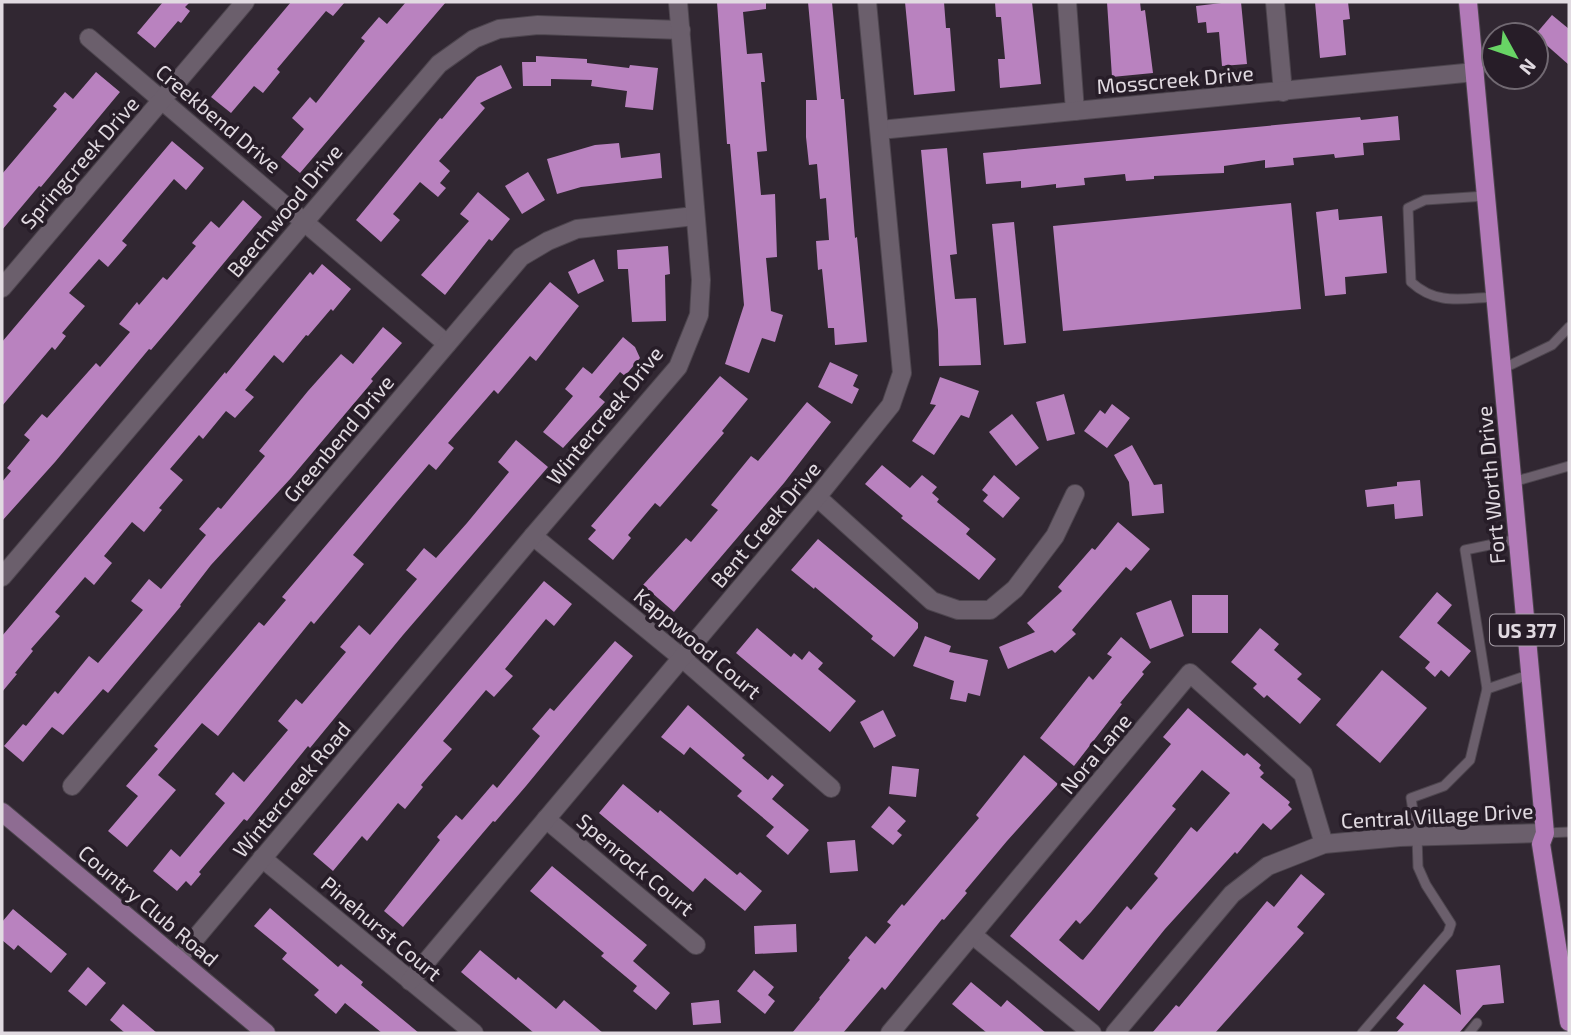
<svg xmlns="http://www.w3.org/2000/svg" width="1571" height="1035" font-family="'Exo 2',sans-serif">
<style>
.building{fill:#b982bf;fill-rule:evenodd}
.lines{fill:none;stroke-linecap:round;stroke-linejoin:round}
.lane-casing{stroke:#4d454e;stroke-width:11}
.street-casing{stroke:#4d454e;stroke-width:20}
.secondary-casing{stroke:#4d454e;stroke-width:20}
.primary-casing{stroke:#4d454e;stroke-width:20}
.lane{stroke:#6b5f6c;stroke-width:9}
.street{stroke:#6b5f6c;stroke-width:18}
.secondary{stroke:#8e6c92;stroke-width:18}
.primary{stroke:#b27ab8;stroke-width:18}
.labels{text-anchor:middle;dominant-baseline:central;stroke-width:7;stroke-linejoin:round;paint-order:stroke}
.shield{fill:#271d28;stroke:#a9a1aa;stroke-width:2}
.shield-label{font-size:19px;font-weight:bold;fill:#e1dae1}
.street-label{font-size:21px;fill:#e1dae1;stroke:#271d28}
</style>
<rect width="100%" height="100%" fill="#312732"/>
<g class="building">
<path d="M163,2H190L185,7L190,11L181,23L178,21L155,48L137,33Z"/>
<path d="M291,2H345L333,16L326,11L277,69L280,72L263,93L254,86L231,113L211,97Z"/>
<path d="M406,2H446L300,173L281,157L304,129L292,118L310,97L316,103L365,41L361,38L379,17L387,24Z"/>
<path d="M717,2H766V9L743,12L747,54L762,53L765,82H761L767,151L757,152L761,195L775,194L777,257L766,258L771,311L783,315L775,342L762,338L749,373L725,364L744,305L730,144H727Z"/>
<path d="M808,2H832L841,99H844L855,238L857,237L867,342L835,345L834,328H828L822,269L818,270L816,241L829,240L826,198L820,199L817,164L809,165L806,137V100H817Z"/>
<path d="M905,2H944L946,28H950L955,91L914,95Z"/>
<path d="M995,2H1032L1041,84L1000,88L998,59H1005L1001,17H996Z"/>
<path d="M1107,2H1140L1141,11L1145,10L1153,73L1112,77Z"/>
<path d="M1230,2H1241L1247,64L1222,66L1219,32L1207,33L1206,22L1198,23L1196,6Z"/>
<path d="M1315,2H1348L1350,19L1343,20L1346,55L1320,58Z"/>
<path d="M1552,15L1569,29V65L1535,35Z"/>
<path d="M536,56L587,59V63L629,68L630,65L658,68L653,110L625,107L627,91L591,86L592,80L551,79V86H523L522,62H536Z"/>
<path d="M501,65L512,88L480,103L485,108L439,161L450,171L440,183L446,188L438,197L420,182L393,214L400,220L381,242L356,220L440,118L442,119L477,77Z"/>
<path d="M96,72L120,92L41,187L39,186L2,230V174L57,109L53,106L65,92L73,99Z"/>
<path d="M1398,116L1400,140L1363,143L1364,155L1335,158L1334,154L1293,158L1294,165L1265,168V160L1224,166V173L1154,176V179L1126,181L1125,174L1084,178L1085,185L1056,188V184L1021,188V181L986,184L983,153L1360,117L1361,120Z"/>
<path d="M172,141L204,168L186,190L174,179L122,241L127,245L108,267L99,259L69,293L85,306L62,333L66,336L55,350L52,347L2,406V342Z"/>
<path d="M619,143L621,158L660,153L662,178L581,187L557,194L547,159L595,145Z"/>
<path d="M947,148L957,254L950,255L955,299L976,298L981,365L939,366L938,330L921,150Z"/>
<path d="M528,172L545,200L522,214L505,186Z"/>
<path d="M478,192L510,219L492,241L489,239L445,295L421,275L469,221L460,214Z"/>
<path d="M243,200L262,217L174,323L151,350L149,349L55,462L2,521V482L11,471L7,468L30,440L24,435L42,414L47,418L96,363L100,367L130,332L119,324L137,302L139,305L163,277L167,280L196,246L192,243L211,221L219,228Z"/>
<path d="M1291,203L1301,309L1063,331L1053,226Z"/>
<path d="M1338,209L1339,220L1382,216L1387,273L1345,277L1346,294L1325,296L1316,212Z"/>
<path d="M1014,222L1026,343L1004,345L992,224Z"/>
<path d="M668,246L670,274L665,275L666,321L632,322L628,269H618L617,250Z"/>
<path d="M594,259L604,281L578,294L568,272Z"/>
<path d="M322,264L351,289L333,311L331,309L308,336L306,335L283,363L274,355L245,390L254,397L235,418L226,411L203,439L199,435L170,469L183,480L159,508L162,510L144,532L132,522L104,556L112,563L94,585L85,577L55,612L60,616L31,649L33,651L15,673L17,674L2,692V636L225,372L226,374L310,272L313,275Z"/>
<path d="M550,282L579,306L536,361L530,356L498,394L494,390L448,443L454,448L436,470L429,464L396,503L353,555L364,564L314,624L311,621L218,736L202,723L158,775L176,790L127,847L108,831L138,796L126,786L158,749L154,746L259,622L264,626L286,600L282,597Z"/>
<path d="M383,327L402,343L371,379L373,381L291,478L211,565L180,605L181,606L108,693L103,689L63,735L52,727L23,762L4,746L23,724L26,726L55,691L58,694L89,656L98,663L143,610L131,601L149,579L161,589L206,535L199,529L218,507L221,509L265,456L259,451L308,391L341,354L353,364Z"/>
<path d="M623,337L635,347L640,358L625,376L620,372L599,397L605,402L563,448L543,432L573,396L565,389L583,367L592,374Z"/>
<path d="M830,362L858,375L853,386L859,389L852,404L818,387Z"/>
<path d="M720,376L748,399L722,431L724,433L660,507L655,503L628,535L631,538L613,560L588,539L596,530L591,526Z"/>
<path d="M940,377L979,391L969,418L961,415L934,455L912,441L936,405L930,404Z"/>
<path d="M1064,394L1075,434L1047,441L1036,402Z"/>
<path d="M807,402L831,422L784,483L674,612L643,585L686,538L691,542L718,510L711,505L733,478L751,456L758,461Z"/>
<path d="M1112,404L1130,418L1107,448L1084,431L1100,410L1105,414Z"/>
<path d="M1012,414L1039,448L1016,466L989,432Z"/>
<path d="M516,440L548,467L403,635L310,748L308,746L247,821L244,819L199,872L201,874L191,886L186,881L177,891L153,871L171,849L180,857L225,803L215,794L233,772L244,782L288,730L278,721L296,699L302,704L346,652L340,647L359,625L370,635L417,579L406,570L424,548L436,558L467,523L509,472L498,462Z"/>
<path d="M1132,445L1154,485L1162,484L1164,513L1132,516L1129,482L1114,455Z"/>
<path d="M882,465L910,488L922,475L937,487L932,493L939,499L937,502L970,529L966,534L996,559L979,580L901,518L903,516L865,484Z"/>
<path d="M994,475L1020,498L1003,518L983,501L988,495L982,490Z"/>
<path d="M1420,480L1423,516L1395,519L1394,504L1367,507L1365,490L1397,486V482Z"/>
<path d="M1118,522L1150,549L1131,571L1126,567L1072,630L1076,634L1055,653L1052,650L1008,669L999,647L1035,632L1027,623L1062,591L1058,587L1092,548L1095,550Z"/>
<path d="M818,539L918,623V628L894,657L871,639L873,636L815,587L814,589L791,570Z"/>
<path d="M544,581L572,604L554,626L546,619L505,669L513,676L494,697L486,690L443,741L452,749L421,785L423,787L405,809L398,803L367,841L362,836L333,871L313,854Z"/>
<path d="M1437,592L1452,605L1437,623L1471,651L1449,677L1441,670L1435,677L1425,668L1430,662L1399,637Z"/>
<rect x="1192" y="595" width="36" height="38"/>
<path d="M1171,600L1184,636L1150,649L1136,613Z"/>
<path d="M757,628L791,657L794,653L802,660L809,651L823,663L818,669L856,701L830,732L736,653Z"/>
<path d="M1260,628L1279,644L1274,650L1302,674L1297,679L1321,699L1300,724L1267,695L1264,698L1253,688L1257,684L1231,662Z"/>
<path d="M925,636L951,646L949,652L988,660L980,696L968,693L966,702L950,699L954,681L913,666Z"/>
<path d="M1121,637L1151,662L1142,672L1144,674L1120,703L1122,704L1074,766L1040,738L1089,676L1093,680L1112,657L1107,654Z"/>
<path d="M615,641L633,656L526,786L495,822L493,821L403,927L384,911L440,840L437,837L456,815L462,820L493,784L497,788L540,736L532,729L550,708L554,711Z"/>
<path d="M1382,670L1427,708L1380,763L1336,725Z"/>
<path d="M688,705L745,755L742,758L768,780L772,775L784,785L772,799L809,830L788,855L766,836L774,827L737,796L742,791L690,747L684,755L661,737Z"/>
<path d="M1188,708L1244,756L1247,753L1261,765L1259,768L1264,773L1260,777L1290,802L1288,805L1292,809L1271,830L1263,823L1237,854L1235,852L1165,929L1099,1011L1010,936L1171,744L1163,737ZM1202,770L1230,793L1197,832L1191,827L1154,874L1158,878L1131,910L1127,906L1083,960L1081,959L1059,940L1076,920L1080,924L1091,912L1176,809L1172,806Z"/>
<path d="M883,710L896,736L874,748L860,722Z"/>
<path d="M1024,755L1058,784L1007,841L965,891L967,893L944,920L942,919L885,990L882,987L843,1033H792L820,999L819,998L850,960L848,958L866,936L875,944L891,925L887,922L902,904L904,906L979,818L976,815Z"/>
<path d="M892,766L919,769L916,797L889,794Z"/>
<path d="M623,784L658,813L660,810L737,875L740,872L762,891L745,911L705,878L693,892L599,813Z"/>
<path d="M889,806L906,821L897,831L902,835L893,845L871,827Z"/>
<path d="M855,840L858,871L830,873L827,842Z"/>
<path d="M552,866L647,945L633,961L670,993L656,1010L633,991L637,986L601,956L604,953L530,891Z"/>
<path d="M1301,874L1325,894L1297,927L1304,933L1215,1033H1152L1176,1005L1179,1007L1267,901L1274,907Z"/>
<path d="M270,908L338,967L341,964L363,982L361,985L419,1033H382L345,1003L336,1014L314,995L319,990L282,959L287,953L254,926Z"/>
<path d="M13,909L67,954L51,973L18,945L14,950L2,940V922Z"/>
<path d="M796,924L797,952L755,954L754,926Z"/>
<path d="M480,950L516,980L518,977L556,1009L564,1000L603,1033H534L461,972Z"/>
<path d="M1500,965L1504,1003L1483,1005L1459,1033H1396L1404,1024L1396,1018L1424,984L1461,1015L1456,970Z"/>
<path d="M88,967L106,983L86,1006L68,991Z"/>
<path d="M754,970L774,987L768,995L775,1001L765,1014L737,991Z"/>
<path d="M971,982L1001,1007L1007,1000L1046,1033H987L952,1004Z"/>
<path d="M719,1000L721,1023L693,1025L691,1003Z"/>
<path d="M123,1004L157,1033H125L110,1020Z"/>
</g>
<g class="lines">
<g class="lane-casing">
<g id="lane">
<path d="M1486,196L1425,200L1408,208L1411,282C1437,306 1463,298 1496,297"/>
<path d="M1502,369L1552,345L1569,327"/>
<path d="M1513,482L1569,466"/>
<path d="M1518,539L1465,550L1487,689L1531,674"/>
<path d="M1545,833L1569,832"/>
<path d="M1362,1033L1448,933L1451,924L1426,885L1418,867L1417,836L1411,798L1444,786L1470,760L1487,689"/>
<path d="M1469,1033L1477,1023"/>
</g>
</g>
<g class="street-casing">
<g id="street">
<path d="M1067,2L1075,111"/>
<path d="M1275,2L1283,92"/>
<path d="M89,38L447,344"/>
<path d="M880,130L1475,72"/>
<path d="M2,288L245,2"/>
<path d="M817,497L932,601L958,610H990L1015,589L1055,536L1075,494"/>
<path d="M533,536L682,658L831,788"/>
<path d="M2,577L439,64L474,39L499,29L538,25L681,30"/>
<path d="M72,786L521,257L548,241L577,229L695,216"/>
<path d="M546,819L696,945"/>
<path d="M262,858L474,1033"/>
<path d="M974,936L1092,1033"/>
<path d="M178,959L533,536L678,367L699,315L701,280L678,2"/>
<path d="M410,981L817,497L891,405L902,373L867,2"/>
<path d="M890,1033L1190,673L1303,774L1324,844"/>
<path d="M1115,1033L1232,894L1268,866L1324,844L1400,837L1545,833"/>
</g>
</g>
<g class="secondary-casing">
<path id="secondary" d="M2,812L266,1033"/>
</g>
<g class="primary-casing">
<path id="primary" d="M1468,2L1545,833L1541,844L1569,1022"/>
</g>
<use href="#lane" class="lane"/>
<use href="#street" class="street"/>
<use href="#secondary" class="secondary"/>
<use href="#primary" class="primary"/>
</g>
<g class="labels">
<rect class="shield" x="1490" y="614.5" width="74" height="31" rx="5"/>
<g class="shield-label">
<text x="1527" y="630">US 377</text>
</g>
<g class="street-label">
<text transform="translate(1175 79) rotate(-5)">Mosscreek Drive</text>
<text transform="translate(219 118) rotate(40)">Creekbend Drive</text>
<text transform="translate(79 162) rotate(-49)">Springcreek Drive</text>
<text transform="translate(284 210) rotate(-50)">Beechwood Drive</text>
<text transform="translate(604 415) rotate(-51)">Wintercreek Drive</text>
<text transform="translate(338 438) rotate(-50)">Greenbend Drive</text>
<text transform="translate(1490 485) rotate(-95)">Fort Worth Drive</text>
<text transform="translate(765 524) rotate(-50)">Bent Creek Drive</text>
<text transform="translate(698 643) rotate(40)">Kappwood Court</text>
<text transform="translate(1095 753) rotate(-50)">Nora Lane</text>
<text transform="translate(291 789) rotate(-50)">Wintercreek Road</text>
<text transform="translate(1437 815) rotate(-3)">Central Village Drive</text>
<text transform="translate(636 864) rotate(40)">Spenrock Court</text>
<text transform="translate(149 905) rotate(40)">Country Club Road</text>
<text transform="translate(382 928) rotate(40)">Pinehurst Court</text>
</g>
</g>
<rect width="1571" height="1035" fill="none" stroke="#e1dae1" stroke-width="7"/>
<g transform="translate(1515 56) rotate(130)"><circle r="33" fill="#271d28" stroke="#716972" stroke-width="2"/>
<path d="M0-5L12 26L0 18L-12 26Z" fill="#68d465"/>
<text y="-10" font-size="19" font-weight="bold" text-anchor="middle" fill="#e1dae1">N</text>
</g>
</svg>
